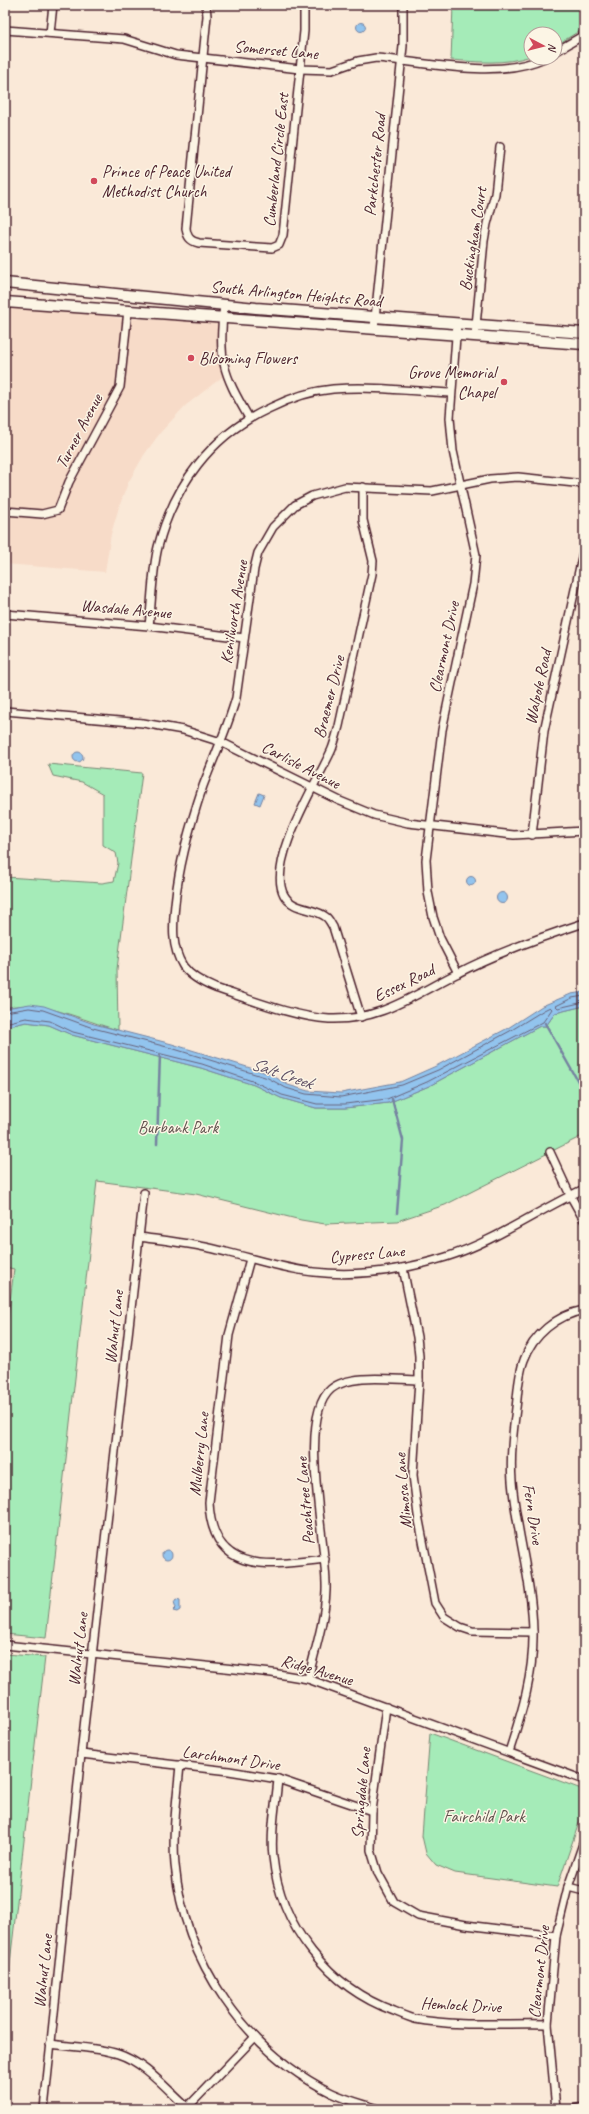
<svg xmlns="http://www.w3.org/2000/svg" width="589" height="2114" font-family="Caveat,sans-serif">
<style>
.built{fill:#f7dbc8}
.green{fill:#a5ebb8;stroke:#788572}
.water{fill:#92c4ee;stroke:#7582a0}
.lines{fill:none;stroke-linecap:round;stroke-linejoin:round}
.shore{stroke:#676179;stroke-width:1}
.stream{stroke:#7582a0;stroke-width:2.5}
.minor-casing{stroke:#4a1f2b;stroke-width:10}
.secondary-casing{stroke:#4a1f2b;stroke-width:13}
.minor{stroke:#fcf5e5;stroke-width:7}
.secondary{stroke:#fcf5e5;stroke-width:10}
.poi-dot{fill:#d1495b;stroke:#fcf5e5;stroke-width:1.5}
.labels{text-anchor:middle;dominant-baseline:central;stroke-width:3;stroke-linejoin:round;paint-order:stroke}
.street-label{font-size:17px;fill:#4a1f2b;stroke:#fcf5e5}
.poi-label{font-size:17px;fill:#4a1f2b;stroke:#fcf5e5;text-anchor:start}
.park-label{font-size:17px;fill:#61524e;stroke:#fcf5e5}
.water-label{font-size:18px;font-style:italic;fill:#605166;stroke:#fcf5e5}
</style>
<rect width="100%" height="100%" fill="#fae9d8"/>
<filter id="ink" filterUnits="userSpaceOnUse"><feTurbulence type="fractalNoise" baseFrequency=".025" numOctaves="2"/><feDisplacementMap in="SourceGraphic" scale="8" xChannelSelector="R" yChannelSelector="G"/><feConvolveMatrix kernelMatrix="1 2 1 2 8 2 1 2 1" color-interpolation-filters="sRGB"/></filter>
<g filter="url(#ink)">
<g class="built">
<path d="M5,307L104,315L117,318L200,321L222,324L226,374L185,406L160,433L144,455L128,483L119,507L111,534L105,572L5,564Z"/>
<path d="M5,1267L14,1268L5,1341Z"/>
</g>
<g class="green">
<path d="M453,5H584V28L555,46V34H531V56C504,65 478,62 451,60Z"/>
<path d="M48,764L142,773L117,969L118,1030C83,1021 40,998 5,1008V877L102,883L114,881L118,863L116,853L103,845V794L82,782L53,776Z"/>
<path d="M584,1006V1135L445,1205L397,1221L325,1224L301,1220L196,1194L97,1181L46,1638L5,1634V1341L14,1269L5,1267V1027L26,1022L49,1025L72,1035L201,1068L254,1085L281,1098L316,1108H345L388,1103L429,1086L540,1026H546L555,1013Z"/>
<path d="M5,1654L45,1657L5,2007Z"/>
<path d="M430,1733L584,1790V1808L557,1887L455,1873L436,1865L426,1853L422,1836Z"/>
</g>
<g class="water">
<circle cx="361" cy="27" r="4.5"/>
<circle cx="78" cy="757" r="5"/>
<path d="M259,793L264,795L260,805L255,803Z"/>
<circle cx="471" cy="881" r="4.5"/>
<circle cx="502" cy="898" r="5.5"/>
<path d="M584,992V1006L555,1013L546,1026H540L429,1086L388,1103L345,1108H316L281,1098L254,1085L201,1068L72,1035L49,1025L26,1022L5,1027V1008L30,1004L44,1006L94,1024L172,1044L270,1074L288,1085L308,1091L341,1093L400,1082L436,1066L508,1028L542,1006L571,994Z"/>
<circle cx="167" cy="1555" r="5"/>
<path d="M176,1599L180,1600V1610L177,1612L173,1611L176,1608L174,1602Z"/>
</g>
<g class="lines">
<g class="shore">
<path d="M584,996L572,998L556,1006L558,1008L584,1002"/>
<path d="M5,1012L29,1008L43,1010L93,1028L171,1048L268,1078L286,1088L306,1094L341,1097L402,1085L438,1070L510,1031L544,1010L550,1007L552,1009L543,1022L427,1082L387,1099L345,1104H317L282,1095L255,1082L202,1064L73,1032L50,1021L26,1018L5,1023"/>
</g>
<g class="stream">
<path d="M545,1023L584,1092"/>
<path d="M392,1099L403,1140L397,1213"/>
<path d="M157,1144L160,1054"/>
</g>
<g class="minor-casing">
<g id="minor">
<path d="M206,5L207,16L186,228C187,237 190,241 199,243L272,248L279,245L283,235L304,31V5"/>
<path d="M5,30L124,39L176,55L300,69L332,70L358,61L376,58C425,62 498,80 544,58"/>
<path d="M50,33L53,5"/>
<path d="M555,52L584,35"/>
<path d="M224,305C218,359 222,372 249,418"/>
<path d="M457,323L450,418L453,451L476,555L473,584L442,730L426,860L428,892L433,917L440,938L458,973"/>
<path d="M374,328L403,46V5"/>
<path d="M475,336L484,241L487,224L495,194L500,147"/>
<path d="M584,484L518,477L490,479L432,491L345,487L312,496L295,505L273,527L258,553L254,569L236,698C227,729 214,757 203,786C190,825 179,863 175,904C173,925 171,947 183,966C191,977 203,983 215,988C249,999 294,1017 329,1019C381,1021 413,995 458,973C498,952 541,937 584,923"/>
<path d="M5,511L42,514L58,510L69,482L120,387L128,310"/>
<path d="M5,614L149,626L244,638"/>
<path d="M149,626C152,600 152,572 158,547C174,485 211,435 270,408C290,398 310,391 333,389C372,386 412,391 451,393"/>
<path d="M5,711L143,723L183,730L221,742L340,801L374,815L408,823L514,835L584,831"/>
<path d="M532,835L544,731L584,548"/>
<path d="M361,1017L333,927C331,924 329,919 326,917C314,907 293,911 284,895C266,862 318,781 332,749C335,741 337,733 339,726L372,574L373,561L363,520V487"/>
<path d="M550,1152L570,1195L584,1220"/>
<path d="M139,1237C168,1241 198,1244 226,1252C255,1259 284,1269 314,1272C358,1277 404,1270 446,1257C494,1242 538,1210 584,1189"/>
<path d="M250,1259L229,1335L209,1502C212,1577 271,1565 325,1559"/>
<path d="M403,1268L417,1337L419,1356V1380L413,1475L418,1515L435,1603L444,1617L460,1627L472,1631L533,1632"/>
<path d="M5,1645L272,1673L308,1679L584,1780"/>
<path d="M308,1679C315,1650 325,1620 326,1590C328,1546 296,1418 331,1389C350,1373 395,1380 419,1380"/>
<path d="M386,1707L372,1811L371,1850L378,1873L394,1902L418,1916L466,1925L556,1936"/>
<path d="M509,1752C522,1712 534,1674 533,1631C532,1580 516,1531 512,1481C510,1457 513,1432 516,1408C518,1393 518,1375 524,1360C533,1335 557,1315 584,1310"/>
<path d="M81,1754L229,1771L278,1779L372,1811"/>
<path d="M180,1765C177,1799 172,1832 175,1865C184,1961 246,2051 332,2093C347,2100 363,2104 378,2109"/>
<path d="M278,1779C276,1804 270,1832 273,1857C280,1927 330,1988 394,2011C401,2014 408,2017 415,2019C458,2027 504,2023 548,2024"/>
<path d="M568,1887L584,1891"/>
<path d="M50,2044C72,2047 97,2047 118,2054C146,2063 167,2090 189,2109"/>
<path d="M44,2109L81,1754L144,1193"/>
<path d="M186,2109L255,2037"/>
<path d="M556,2109L548,2024L556,1936L568,1887L584,1841"/>
<path d="M574,2109L584,2107"/>
</g>
</g>
<g class="secondary-casing">
<g id="secondary">
<path d="M5,283L256,308L584,333"/>
<path d="M5,302L584,344"/>
</g>
</g>
<use href="#minor" class="minor"/>
<use href="#secondary" class="secondary"/>
</g>
</g>
<g class="poi-dot">
<circle cx="94" cy="181" r="4"/>
<circle cx="191" cy="358" r="4"/>
<circle cx="504" cy="382" r="4"/>
</g>
<g class="labels">
<g class="street-label">
<text transform="translate(276 50) rotate(5)">Somerset Lane</text>
<text transform="translate(276 160) rotate(-84)">Cumberland Circle East</text>
<text transform="translate(375 165) rotate(-84)">Parkchester Road</text>
<text transform="translate(473 239) rotate(-81)">Buckingham Court</text>
<text transform="translate(296 294) rotate(5)">South Arlington Heights Road</text>
<text transform="translate(79 431) rotate(-62)">Turner Avenue</text>
<text transform="translate(126 609) rotate(5)">Wasdale Avenue</text>
<text transform="translate(234 612) rotate(-81)">Kenilworth Avenue</text>
<text transform="translate(444 647) rotate(-78)">Clearmont Drive</text>
<text transform="translate(538 687) rotate(-78)">Walpole Road</text>
<text transform="translate(329 697) rotate(-76)">Braemer Drive</text>
<text transform="translate(301 765) rotate(27)">Carlisle Avenue</text>
<text transform="translate(404 983) rotate(-26)">Essex Road</text>
<text transform="translate(367 1254) rotate(-5)">Cypress Lane</text>
<text transform="translate(114 1327) rotate(-84)">Walnut Lane</text>
<text transform="translate(199 1454) rotate(-84)">Mulberry Lane</text>
<text transform="translate(403 1491) rotate(-95)">Mimosa Lane</text>
<text transform="translate(305 1501) rotate(-95)">Peachtree Lane</text>
<text transform="translate(533 1514) rotate(81)">Fern Drive</text>
<text transform="translate(78 1649) rotate(-83)">Walnut Lane</text>
<text transform="translate(317 1670) rotate(16)">Ridge Avenue</text>
<text transform="translate(231 1758) rotate(8)">Larchmont Drive</text>
<text transform="translate(361 1793) rotate(-85)">Springdale Lane</text>
<text transform="translate(43 1971) rotate(-84)">Walnut Lane</text>
<text transform="translate(539 1972) rotate(-84)">Clearmont Drive</text>
<text transform="translate(461 2005) rotate(3)">Hemlock Drive</text>
</g>
<g class="poi-label">
<text x="102" y="171">Prince of Peace United<tspan x="102" dy="20">Methodist Church</tspan></text>
<text x="199" y="358">Blooming Flowers</text>
<text x="496" y="372" text-anchor="end">Grove Memorial<tspan x="496" dy="20">Chapel</tspan></text>
</g>
<g class="park-label">
<text x="178" y="1127">Burbank Park</text>
<text x="484" y="1816">Fairchild Park</text>
</g>
<g class="water-label">
<text transform="translate(282 1073) rotate(19)">Salt Creek</text>
</g>
</g>
<rect width="589" height="2114" fill="none" stroke="#fcf5e5" stroke-width="20"/>
<rect x="10" y="10" width="569" height="2094" fill="none" stroke="#4a1f2b" stroke-width="1.5" filter="url(#ink)"/>
<g transform="translate(543 46) rotate(97)"><circle r="19" fill="#fcf5e5" stroke="#b59f9b"/>
<path d="M0-3L7 15L0 10L-7 15Z" fill="#d1495b"/>
<text y="-6" font-size="11" font-weight="bold" text-anchor="middle" fill="#4a1f2b">N</text>
</g>
</svg>
